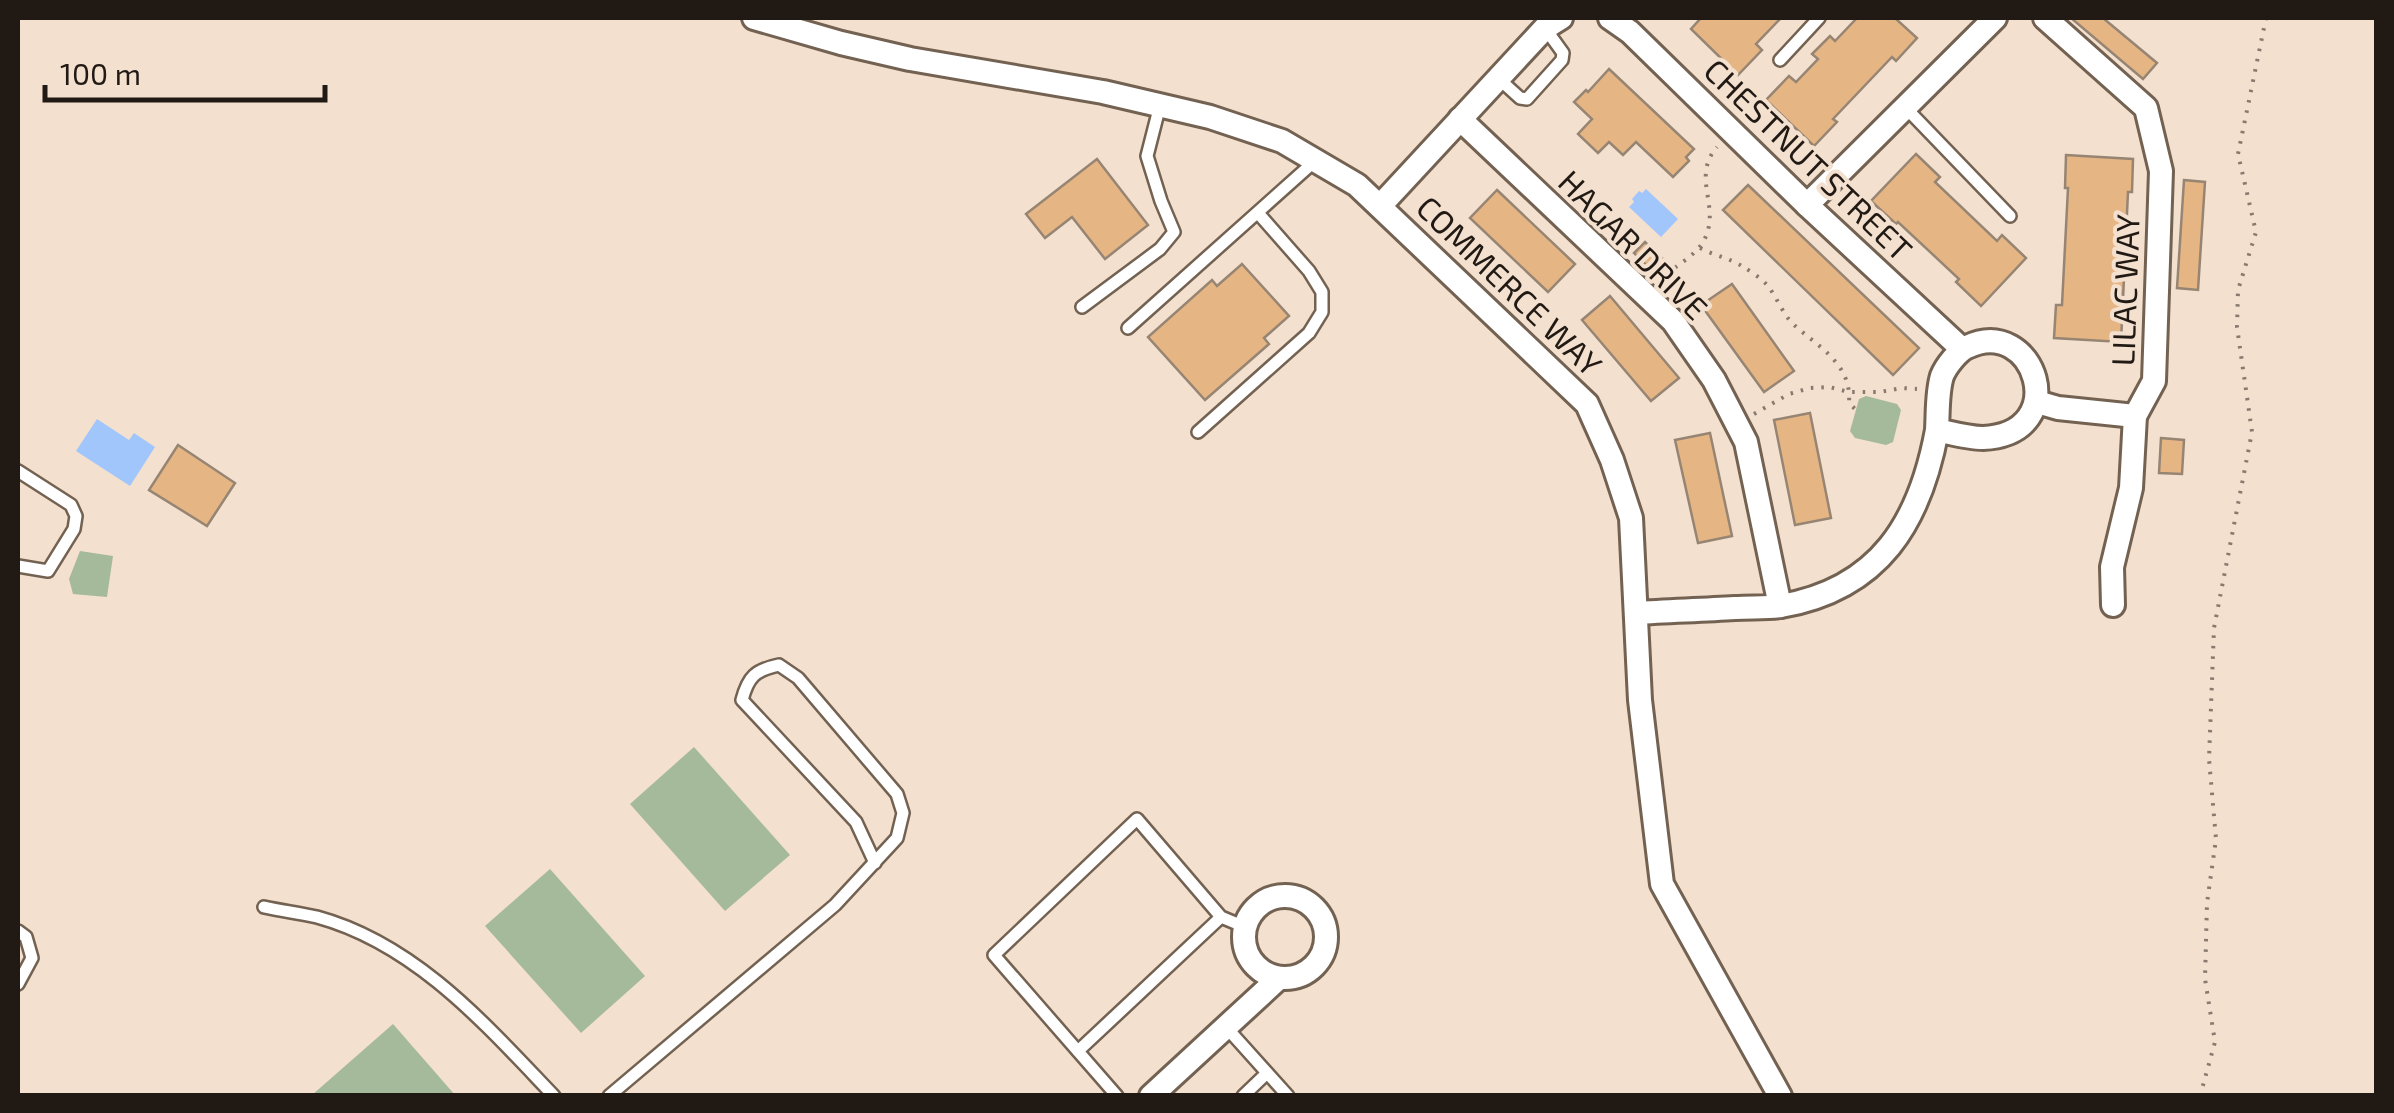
<svg xmlns="http://www.w3.org/2000/svg" width="2394" height="1113" font-family="'Exo 2',sans-serif">
<style>
.green{fill:#a4ba9a}
.water{fill:#a1c6fc}
.building{fill:#e6b584;stroke:#978574;stroke-width:2.5}
.lines{fill:none;stroke-linecap:round;stroke-linejoin:round}
.service-casing{stroke:#736252;stroke-width:16}
.minor-casing{stroke:#736252;stroke-width:28}
.path{stroke:#887a6f;stroke-width:4;stroke-dasharray:2.5 8;stroke-linecap:butt}
.service{stroke:#fff;stroke-width:11}
.minor{stroke:#fff;stroke-width:22}
.labels{text-anchor:middle;dominant-baseline:central;stroke-width:8;stroke-linejoin:round;paint-order:stroke}
.street-label{font-size:32px;fill:#211a14;stroke:#f4e0ce}
</style>
<rect width="100%" height="100%" fill="#f4e0ce"/>
<g class="green">
<path d="M1866,396L1897,404L1901,410L1893,442L1886,445L1855,438L1850,431L1859,399Z"/>
<path d="M80,551L113,556L107,597L73,594L69,579Z"/>
<path d="M694,747L790,855L725,911L630,804Z"/>
<path d="M550,869L645,976L581,1033L485,926Z"/>
<path d="M393,1024L455,1095H312Z"/>
</g>
<g class="water">
<path d="M1646,189L1678,219L1661,237L1629,207L1634,202L1632,199L1639,191L1642,193Z"/>
<path d="M97,419L129,440L134,433L155,447L130,486L76,451Z"/>
</g>
<g class="building">
<path d="M1701,18H1781L1756,44L1762,50L1738,75L1691,29Z"/>
<path d="M1857,18H1895L1917,38L1896,61L1892,57L1833,119L1837,122L1814,146L1766,100L1789,76L1796,82L1818,59L1812,54L1830,36L1835,41Z"/>
<path d="M2071,18H2103L2157,63L2143,79Z"/>
<path d="M1609,69L1694,149L1686,157L1689,161L1673,177L1636,142L1623,155L1609,142L1598,153L1578,134L1592,119L1574,102L1586,90L1588,92Z"/>
<path d="M1916,154L1940,177L1935,182L1997,241L2002,235L2026,258L1981,306L1956,282L1959,279L1898,222L1896,224L1871,201Z"/>
<path d="M2066,155L2133,159L2132,192H2128L2121,342L2054,338L2056,305H2062L2068,188H2065Z"/>
<path d="M1097,159L1148,225L1105,259L1072,217L1045,238L1026,214Z"/>
<path d="M2184,180L2205,182L2198,290L2177,288Z"/>
<path d="M1748,185L1919,348L1893,375L1723,210Z"/>
<path d="M1497,190L1575,264L1548,292L1470,218Z"/>
<path d="M1645,242L1664,260L1653,272L1634,253Z"/>
<path d="M1242,264L1289,316L1264,338L1269,344L1205,400L1148,337L1212,280L1217,286Z"/>
<path d="M1732,284L1794,371L1764,392L1701,305Z"/>
<path d="M1610,296L1679,378L1651,401L1582,320Z"/>
<path d="M1810,413L1831,518L1795,525L1774,420Z"/>
<path d="M1710,433L1732,536L1698,543L1675,440Z"/>
<path d="M2161,438L2184,440L2182,474L2159,473Z"/>
<path d="M178,445L235,483L207,526L149,490Z"/>
</g>
<g class="lines">
<g class="service-casing">
<g id="service">
<path d="M1780,60L1819,18"/>
<path d="M1498,78L1520,98L1527,99L1562,60L1563,53L1545,28"/>
<path d="M1905,107L2010,216"/>
<path d="M1082,307L1160,249L1174,232L1161,201L1147,156L1160,105"/>
<path d="M1128,328L1315,161"/>
<path d="M1198,432L1309,333L1322,312V292L1309,271L1258,213"/>
<path d="M18,471L71,505L76,516L74,529L48,571L18,566"/>
<path d="M264,907C282,911 300,913 317,917C416,944 486,1025 554,1096"/>
<path d="M18,931L26,937L32,958L18,984"/>
<path d="M1226,1027L1288,1096"/>
<path d="M1078,1051L1221,917"/>
<path d="M609,1096L835,905L897,838L903,813L897,794L798,678L779,665C755,670 748,677 742,700L856,822L875,863"/>
<path d="M1117,1096L994,955L1137,819L1221,917L1245,927"/>
<path d="M1243,1096L1267,1073"/>
</g>
</g>
<g class="minor-casing">
<g id="minor">
<path d="M754,18L841,43L910,59L1103,92L1210,117L1282,141L1357,185L1587,404L1612,460L1631,518L1640,700L1662,884L1780,1096"/>
<path d="M1610,18L1630,32L1807,205L1962,349"/>
<path d="M2045,18L2146,108L2161,171L2154,381L2135,416L2131,488L2112,567L2113,605"/>
<path d="M1460,119L1673,321L1714,380L1746,442L1780,606"/>
<path d="M1807,205L1995,18"/>
<path d="M1380,206L1545,28L1561,18"/>
<path d="M2037,402L2058,408L2135,416"/>
<path d="M1636,613C1669,611 1702,610 1735,608C1751,607 1767,608 1781,606C1880,589 1920,522 1937,430C1951,433 1968,438 1983,438C2074,434 2035,314 1967,347C1958,351 1946,366 1942,376C1937,392 1938,413 1937,430"/>
<circle cx="1285" cy="937" r="41"/>
<path d="M1151,1096L1279,978"/>
</g>
</g>
<g class="path">
<path d="M1700,248C1713,255 1729,258 1742,266C1750,271 1761,278 1767,285C1777,297 1782,313 1793,324C1818,347 1852,363 1849,403L1856,410"/>
<path d="M1659,281C1671,268 1690,260 1701,245C1725,210 1689,179 1717,147"/>
<path d="M1754,414L1789,394L1810,388L1829,387L1849,392H1880L1902,388L1917,389"/>
<path d="M2200,1096L2215,1042L2205,979L2207,903L2216,839L2209,759L2214,628L2252,432L2237,327L2238,290L2256,232L2238,154L2266,18"/>
</g>
<use href="#service" class="service"/>
<use href="#minor" class="minor"/>
</g>
<g class="labels">
<g class="street-label">
<text transform="translate(1809 159) rotate(44)">CHESTNUT STREET</text>
<text transform="translate(1634 244) rotate(45)">HAGAR DRIVE</text>
<text transform="translate(1510 285) rotate(44)">COMMERCE WAY</text>
<text transform="translate(2124 290) rotate(-88)">LILAC WAY</text>
</g>
</g>
<rect width="2394" height="1113" fill="none" stroke="#211a14" stroke-width="40"/>
<path d="M45 85v15h280v-15" fill="none" stroke="#211a14" stroke-width="5"/>
<text x="60" y="85" font-size="30" fill="#211a14" stroke="#f4e0ce" stroke-width="8" paint-order="stroke">100 m</text>
</svg>
